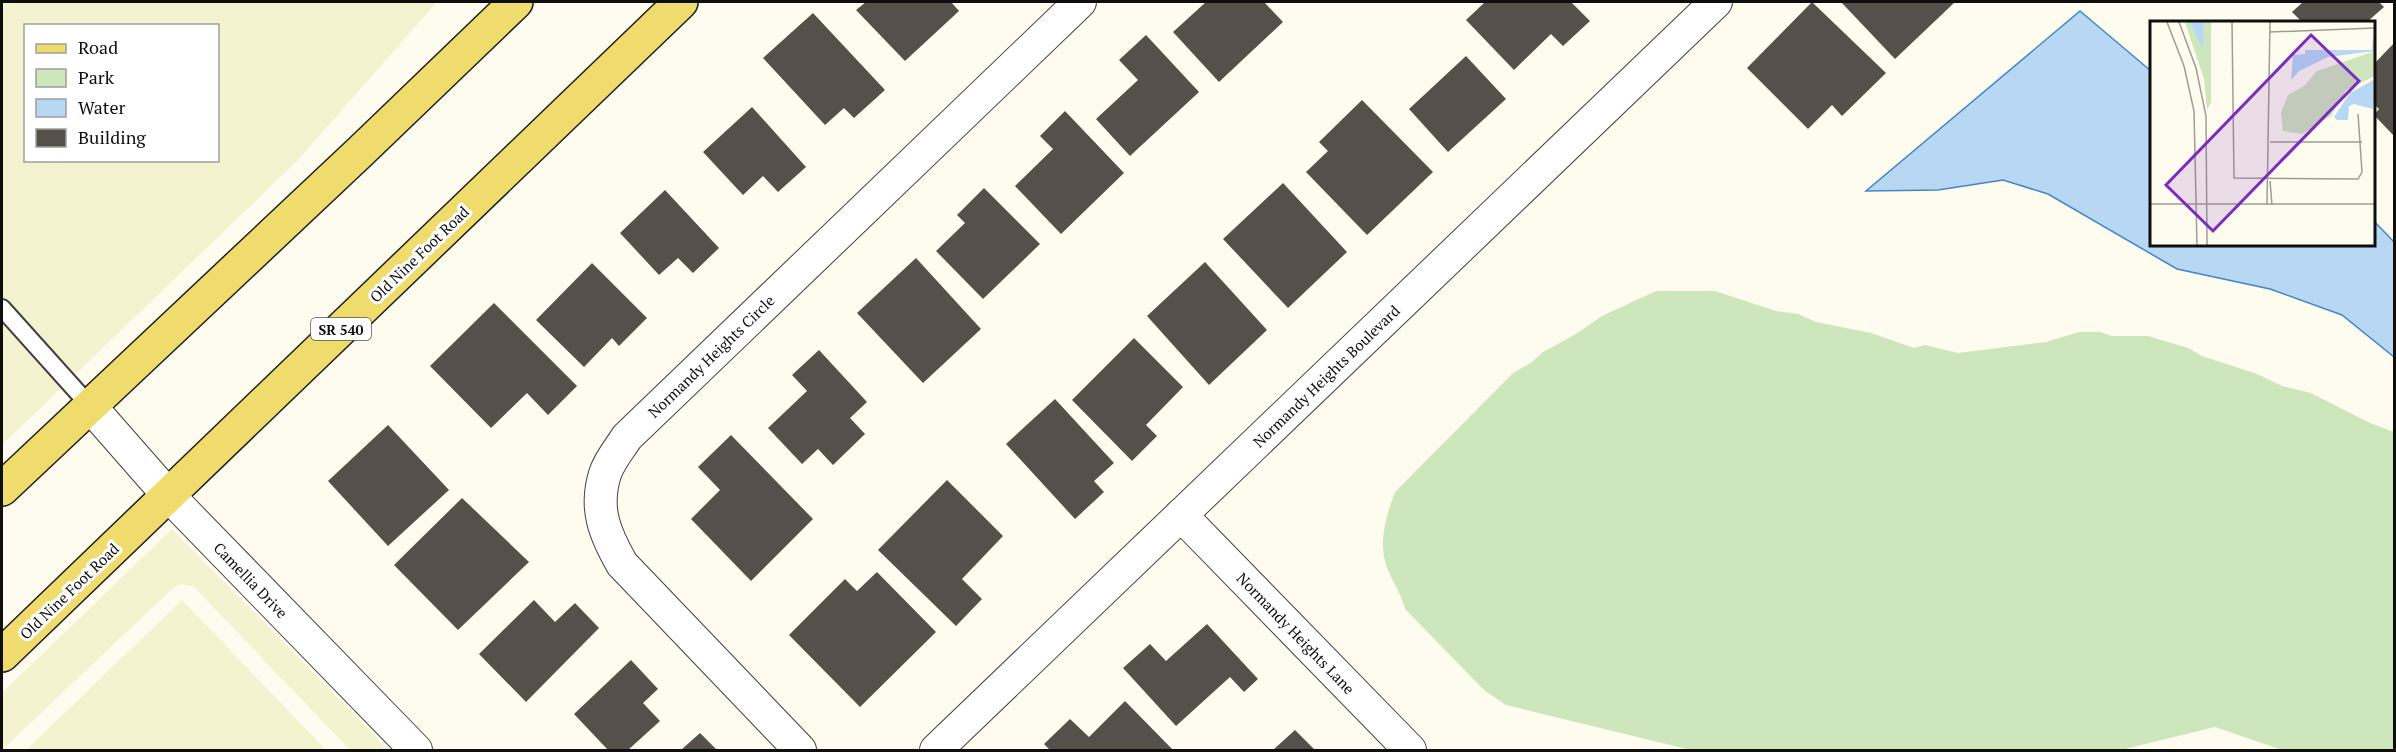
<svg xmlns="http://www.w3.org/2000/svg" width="2396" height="752" font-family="'PT Serif',serif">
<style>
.farmland{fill:#f3f3d0;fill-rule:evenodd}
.green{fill:#cee6bb}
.water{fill:#b7d7f2;stroke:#4286c5;stroke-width:1.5}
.building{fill:#56504b}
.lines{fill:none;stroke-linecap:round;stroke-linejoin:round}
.lane-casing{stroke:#414141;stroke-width:20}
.street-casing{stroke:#414141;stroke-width:34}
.primary-casing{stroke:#1f1f1f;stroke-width:36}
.lane{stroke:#fff;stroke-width:16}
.street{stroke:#fff;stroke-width:32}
.primary{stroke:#f0db6d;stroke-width:33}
.labels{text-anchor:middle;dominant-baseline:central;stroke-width:6;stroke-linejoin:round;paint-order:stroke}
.shield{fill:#fff;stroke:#565656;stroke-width:1.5}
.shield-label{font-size:14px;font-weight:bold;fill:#0e0e0e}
.street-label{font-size:15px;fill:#0e0e0e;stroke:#fff}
.inset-road{fill:none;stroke:#9e9d95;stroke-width:1.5}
.view{fill:#7b2cbf;fill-opacity:0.15;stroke:#7b2cbf;stroke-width:3}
.inset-edge{fill:none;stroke:#0e0e0e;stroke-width:3}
</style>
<rect width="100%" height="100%" fill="#fefcef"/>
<g class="farmland">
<path d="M2,2H437L298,160L2,445ZM26,26H218V160H26Z"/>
<path d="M172,529L267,625L388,750H350L195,588L191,586L181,584L172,589L2,750V693Z"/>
<path d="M182,600L326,750H26Z"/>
</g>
<path class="green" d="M1656,291H1715L1776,311L1798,314L1816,322L1871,333L1914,348L1925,345L1958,353L2046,342L2079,332H2100L2112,336H2148L2188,348L2202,356L2257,374L2282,386L2311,393L2370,423L2394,432V750H2282L2215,727L2121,750H1691L1506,705L1484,690L1405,609C1401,594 1394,584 1388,570C1377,545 1386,516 1395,492L1513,373L1532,362L1543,352L1576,334L1602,316Z"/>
<path class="water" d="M2080,11L2151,71L2152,244H2374V221L2394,242V357L2342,315L2270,289L2177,269L2048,194L2003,180L1938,190L1866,191Z"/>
<g class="building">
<path d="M866,2H951L959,11L905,61L856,10Z"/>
<path d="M1206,2H1264L1283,22L1219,82L1173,32Z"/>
<path d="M1485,2H1571L1590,21L1563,46L1551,34L1514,70L1466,20Z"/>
<path d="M1812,2L1886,73L1842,116L1832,105L1808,129L1747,68Z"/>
<path d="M1841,2H1955L1895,59Z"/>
<path d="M2303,2H2379L2384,7L2367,22H2302L2292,12Z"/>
<path d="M813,13L885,90L854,118L844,108L825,125L763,58Z"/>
<path d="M1146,35L1199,92L1130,156L1096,119L1138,80L1119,60Z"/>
<path d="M2394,43V136L2374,115L2379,109L2374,104V64Z"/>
<path d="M1466,56L1506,99L1448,152L1409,109Z"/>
<path d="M1362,100L1433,172L1367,235L1306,172L1328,151L1319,142Z"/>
<path d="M752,107L806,167L778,192L763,176L743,195L703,152Z"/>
<path d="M1065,111L1124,173L1061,234L1015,186L1053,149L1040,136Z"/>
<path d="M1283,183L1347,252L1288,308L1223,239Z"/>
<path d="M984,188L1040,244L983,299L936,251L965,223L957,215Z"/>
<path d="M665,190L719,248L693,273L678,258L659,275L620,233Z"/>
<path d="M916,258L981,329L923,383L857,313Z"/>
<path d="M1205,262L1267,330L1209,385L1147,316Z"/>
<path d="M592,263L647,318L619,346L612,338L584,367L536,320Z"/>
<path d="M494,303L577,386L548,415L527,393L491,428L430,366Z"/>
<path d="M1134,338L1183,387L1146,425L1157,436L1132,461L1072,400Z"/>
<path d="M819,350L867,402L850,418L865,434L833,465L818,449L802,464L768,428L807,391L792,375Z"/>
<path d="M1055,399L1114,463L1094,481L1104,492L1075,519L1006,444Z"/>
<path d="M388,425L449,490L388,546L328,481Z"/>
<path d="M731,435L813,519L751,581L691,519L720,490L698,467Z"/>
<path d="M947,480L1003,536L962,579L982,599L956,626L878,550Z"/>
<path d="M462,498L529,562L458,630L394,565Z"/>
<path d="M877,572L936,632L860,707L789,635L845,579L857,591Z"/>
<path d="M534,600L555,622L575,603L599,628L526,702L479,654Z"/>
<path d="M1207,624L1258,679L1244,692L1230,677L1176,726L1123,668L1150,644L1166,661Z"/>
<path d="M631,660L658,689L643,703L660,721L628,750H608L574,714Z"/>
<path d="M1125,701L1173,750H1050L1044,744L1070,719L1089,737Z"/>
<path d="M1295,730L1315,750H1273Z"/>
<path d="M700,733L717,750H681Z"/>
</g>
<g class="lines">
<g class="lane-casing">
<path id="lane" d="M2,308L90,406"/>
</g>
<g class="street-casing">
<g id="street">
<path d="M90,406L168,495L416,750"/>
<path d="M1181,515L1410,750"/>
<path d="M800,750L622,564C605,534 594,509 605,474C609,461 620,448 627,437L1080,2"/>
<path d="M936,750L1716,2"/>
</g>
</g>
<g class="primary-casing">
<g id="primary">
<path d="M2,489L361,151L516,2"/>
<path d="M2,655L681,2"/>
</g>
</g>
<use href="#lane" class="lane"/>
<use href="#street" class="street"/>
<use href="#primary" class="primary"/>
</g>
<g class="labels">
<rect class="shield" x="311" y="318" width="60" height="22" rx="4.5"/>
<g class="shield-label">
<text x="341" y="329">SR 540</text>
</g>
<g class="street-label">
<text transform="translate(419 254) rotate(-44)">Old Nine Foot Road</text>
<text transform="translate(711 356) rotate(-44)">Normandy Heights Circle</text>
<text transform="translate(1326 376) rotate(-44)">Normandy Heights Boulevard</text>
<text transform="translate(251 580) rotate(46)">Camellia Drive</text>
<text transform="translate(69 591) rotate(-44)">Old Nine Foot Road</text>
<text transform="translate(1296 633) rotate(46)">Normandy Heights Lane</text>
</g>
</g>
<g transform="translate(2150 21)">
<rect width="225" height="225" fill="#fefcef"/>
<path d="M35,1H40L53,30L54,1H61V81L57,89L54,58ZM225,30V55L196,69L181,95L152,113L133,110L131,92L138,74L154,65L167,50Z" fill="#cee6bb"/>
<path d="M40,1H54L53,30ZM223,14L225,30L178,36L149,50L141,59L143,34L155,33V29H222ZM225,58L223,88L204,83L199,85L198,99H187L184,96L200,72Z" fill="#b7d7f2"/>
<path class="inset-road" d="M17,1L34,45L44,90L47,224M29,1L46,47L56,95L57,224M82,1L84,157L208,158L212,151L208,93M120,11L225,7M120,121H212M120,160L122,184M0,183H225M117,184L120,1"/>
<path class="view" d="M161,14L209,60L63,210L16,164Z"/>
<rect width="225" height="225" class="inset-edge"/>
</g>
<rect width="2396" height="752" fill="none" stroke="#0e0e0e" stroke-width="6"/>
<rect x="24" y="24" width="195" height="138" fill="#ffffff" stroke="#9f9f9f" stroke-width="1.5"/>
<rect x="36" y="44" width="30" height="9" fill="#f0db6d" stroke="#9f9f9f" stroke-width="1.5"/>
<text x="78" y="54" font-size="18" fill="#0e0e0e">Road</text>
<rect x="36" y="69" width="30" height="18" fill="#cee6bb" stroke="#9f9f9f" stroke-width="1.5"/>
<text x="78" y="84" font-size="18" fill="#0e0e0e">Park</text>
<rect x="36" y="99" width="30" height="18" fill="#b7d7f2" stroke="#9f9f9f" stroke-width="1.5"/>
<text x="78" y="114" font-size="18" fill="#0e0e0e">Water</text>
<rect x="36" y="129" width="30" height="18" fill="#56504b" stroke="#9f9f9f" stroke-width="1.5"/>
<text x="78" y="144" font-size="18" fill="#0e0e0e">Building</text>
</svg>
